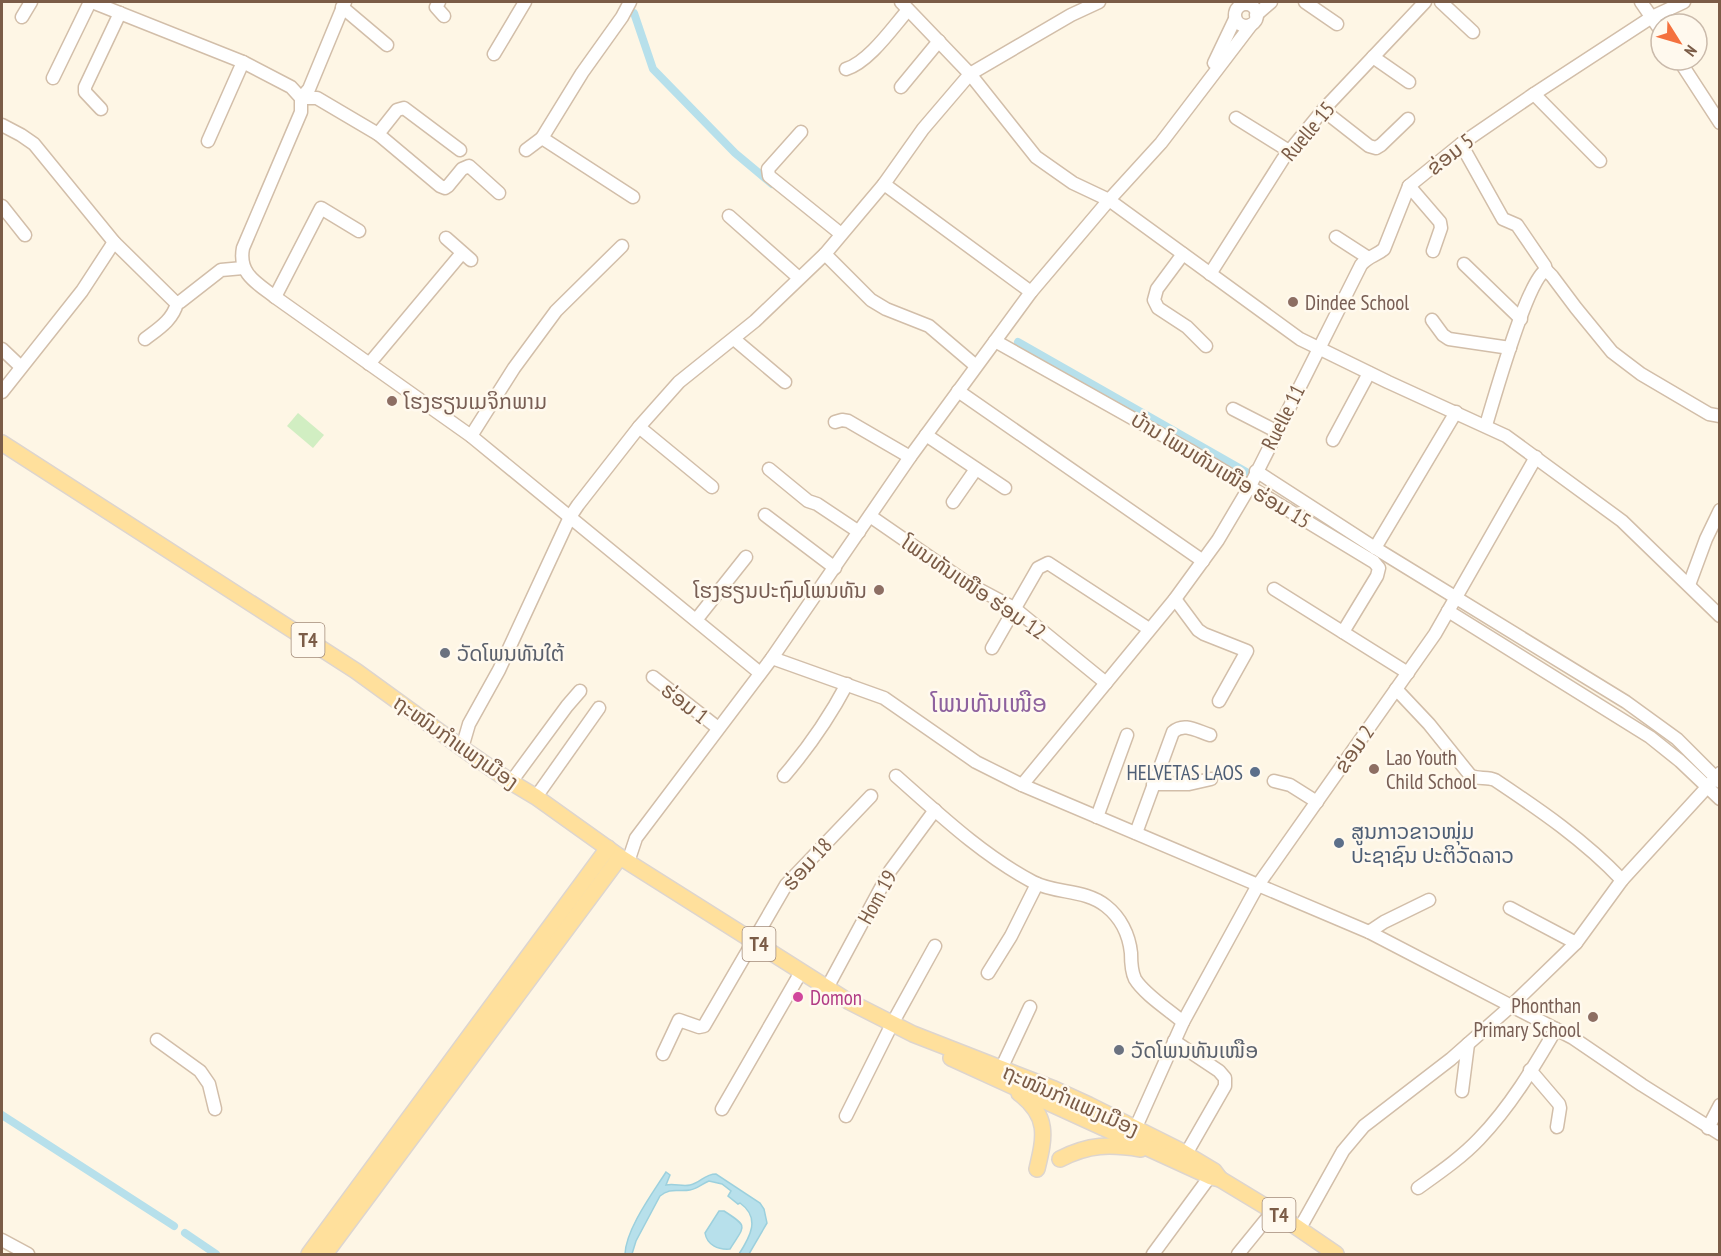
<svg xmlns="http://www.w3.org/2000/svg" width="1721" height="1256" font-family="'PT Sans Narrow','Noto Sans Lao',sans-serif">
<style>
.green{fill:#d1eec2}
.water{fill:#b7e0eb;stroke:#9cd0dd;stroke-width:1.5}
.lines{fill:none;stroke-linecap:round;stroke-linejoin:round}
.canal{stroke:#b7e0eb;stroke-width:8}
.minor-casing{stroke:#d2bea9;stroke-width:15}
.major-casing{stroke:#ddd5cf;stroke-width:18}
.minor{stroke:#fff;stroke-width:12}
.major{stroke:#ffe09c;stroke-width:15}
.education-dot{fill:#8d6e63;stroke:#fff9ee;stroke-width:2}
.worship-dot{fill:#6b7280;stroke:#fff9ee;stroke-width:2}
.service-dot{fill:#5c6f8a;stroke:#fff9ee;stroke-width:2}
.hotel-dot{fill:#d1479c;stroke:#fff9ee;stroke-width:2}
.labels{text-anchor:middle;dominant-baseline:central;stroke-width:5;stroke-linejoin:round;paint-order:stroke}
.shield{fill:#fff9ee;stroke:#a38b79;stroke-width:1.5}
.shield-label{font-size:20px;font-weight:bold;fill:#7b5c47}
.street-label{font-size:21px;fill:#7b5c47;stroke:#fff9ee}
.education-label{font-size:21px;fill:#785e54;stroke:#fff9ee;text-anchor:start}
.worship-label{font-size:21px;fill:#5b616d;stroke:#fff9ee;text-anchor:start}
.service-label{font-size:21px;fill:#4e5e75;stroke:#fff9ee;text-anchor:end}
.hotel-label{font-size:21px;fill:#b23c85;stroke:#fff9ee;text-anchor:start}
.quarter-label{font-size:24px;fill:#8e629e;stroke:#fff9ee}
</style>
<rect width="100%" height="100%" fill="#fef6e5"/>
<path class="green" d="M298,413L324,435L313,448L287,426Z"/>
<g class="water">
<path d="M666,1172L670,1175L666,1185C675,1183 682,1187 690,1185C701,1183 704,1174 716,1174L760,1203L764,1209L767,1223L749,1254H739C750,1237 761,1218 740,1203L738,1204L728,1196L731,1191L722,1184L709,1181C702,1184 697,1189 690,1190C678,1192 670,1187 660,1196L636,1241L632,1254H625C626,1229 652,1194 666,1172Z"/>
<path d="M719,1211H724C749,1227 745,1225 730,1249C718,1250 707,1245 705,1233Z"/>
</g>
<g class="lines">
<g class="canal">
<path d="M634,13L653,69L735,153L772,184"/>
<path d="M1018,342L1248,473"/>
<path d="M2,1115L174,1226"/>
<path d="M185,1233L216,1254"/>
</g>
<g class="minor-casing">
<g id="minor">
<path d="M92,2L243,62L291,87L301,98V112L243,248C238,274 257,283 275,297L471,436L760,673"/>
<path d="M439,2L436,7L444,16"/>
<path d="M630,2L622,17L582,73L542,138L633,197"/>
<path d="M901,2L970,74L1036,157L1073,183L1109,200L1300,339L1388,382L1506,436L1622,521L1720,616"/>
<path d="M1305,2L1337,24"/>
<path d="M1441,2L1473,32"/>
<path d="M1641,2L1661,31"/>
<circle cx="1246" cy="15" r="11"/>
<path d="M342,7L387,45"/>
<path d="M1256,15L1271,2"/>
<path d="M22,17L31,2"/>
<path d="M494,54L525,2"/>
<path d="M1373,57L1409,82"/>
<path d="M1679,60L1720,123"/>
<path d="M1214,63L1235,19"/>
<path d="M846,69C869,62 893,27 908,10"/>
<path d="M53,78L90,2"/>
<path d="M901,87L939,41"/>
<path d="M1534,94L1600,161"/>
<path d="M301,98H317L378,134L440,186L445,188L448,186L462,169L469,166L499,193"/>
<path d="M301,98L309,89L345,2"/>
<path d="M101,109L85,92V87L120,13"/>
<path d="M1323,110L1369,146L1376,148L1381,145L1408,119"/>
<path d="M1236,118L1289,151"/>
<path d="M2,125L21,135L34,144L114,242L175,302H180L221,270L243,268"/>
<path d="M801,132L768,169L769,176L841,234"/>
<path d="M378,134L397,110L404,108L460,150"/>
<path d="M208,141L243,62"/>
<path d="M1461,144L1503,219L1517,225L1545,266L1546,270"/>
<path d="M526,150L542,138"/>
<path d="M884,184L1031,292"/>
<path d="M1409,186L1440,222L1441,228L1433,251"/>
<path d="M2,206L25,235"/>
<path d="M729,216L799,278"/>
<path d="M1336,237L1367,257"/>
<path d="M446,238L471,260"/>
<path d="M825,254L871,300L886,309L929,326L976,366"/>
<path d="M1183,254L1157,289L1154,300L1158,308L1187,327L1206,346"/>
<path d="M1464,264L1521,319"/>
<path d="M1210,274L1283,159L1323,110L1425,2"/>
<path d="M275,297L321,208L359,231"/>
<path d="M1432,320L1443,335L1449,339L1510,348"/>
<path d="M145,339C158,329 173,320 177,303"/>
<path d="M734,339L785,382"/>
<path d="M995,341L1189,450L1374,562L1379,568L1377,576L1343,632"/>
<path d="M2,349L21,367"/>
<path d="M369,364L462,253"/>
<path d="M958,391L1203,561"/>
<path d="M2,392L82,291L114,242"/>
<path d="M1233,409L1276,431"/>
<path d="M835,422L842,420L848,421L910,457"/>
<path d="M1486,425C1494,399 1527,280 1546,270L1552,276L1576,308L1612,352L1641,374L1709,414L1720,416"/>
<path d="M639,427L712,487"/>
<path d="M926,435L1005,488"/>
<path d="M471,436L514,368L556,311L622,246"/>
<path d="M1333,440L1369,373"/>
<path d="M769,469L808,501L817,504L859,532"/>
<path d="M1256,471L1375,548L1626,702L1677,739L1720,782"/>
<path d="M953,502L976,469"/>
<path d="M765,515L835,568"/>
<path d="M870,516L967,583L1014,608L1106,683"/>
<path d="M1375,548L1456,412"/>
<path d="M1689,585L1706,539L1720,510"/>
<path d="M1274,589L1408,673"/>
<path d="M1175,599L1198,630L1204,634L1247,651L1219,701"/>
<path d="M1448,611L1650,737L1680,761L1720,799"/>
<path d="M696,620L746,557"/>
<path d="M992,648L1038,568L1048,563L1149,629"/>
<path d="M772,658L884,698L976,762L1022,785L1369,932L1573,1038L1642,1085L1720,1134"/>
<path d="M653,677L718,728"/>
<path d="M1396,689L1429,724L1470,775C1477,780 1487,776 1495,780C1540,810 1584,840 1622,880"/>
<path d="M462,748L469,724L499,670L570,517L578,505L639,427L679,382L755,321L825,254L884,184L923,129L970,74L1071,15L1099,2"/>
<path d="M784,776C809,747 829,718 847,684"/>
<path d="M896,776C939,814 982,855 1033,882C1056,894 1085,889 1106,906C1120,917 1129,934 1131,953C1131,961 1131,971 1135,979C1144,994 1169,1010 1183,1022"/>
<path d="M1274,781L1290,785L1317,802"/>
<path d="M511,782L567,706L580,691"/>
<path d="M1153,784H1189L1211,779"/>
<path d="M1022,785L1175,599L1218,540L1250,486L1361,265C1368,256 1376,256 1384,249L1409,186L1461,144L1534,94L1652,17L1684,2"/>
<path d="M536,797L599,708"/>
<path d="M1097,817L1127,735"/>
<path d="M1136,833L1173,732C1184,722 1197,731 1210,735"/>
<path d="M628,862L636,838L772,658L910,457L1031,292L1109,200L1161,143L1251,25"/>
<path d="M1510,908L1576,943"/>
<path d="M1369,932L1384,922L1429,900"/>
<path d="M988,973L1011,936L1037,884"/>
<path d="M827,988L890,871L935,810"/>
<path d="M157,1040L200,1071L209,1084L215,1109"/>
<path d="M1174,1041L1219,1071L1225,1078V1086L1186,1154"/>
<path d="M663,1054L679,1020L699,1027L704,1026L786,885L871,796"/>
<path d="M1001,1069L1030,1007"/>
<path d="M1530,1070L1559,1104L1560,1108L1557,1127"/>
<path d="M1462,1091L1468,1044"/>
<path d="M722,1109L801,972"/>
<path d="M846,1116L892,1024L935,946"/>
<path d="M1136,1127L1183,1022L1258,885L1435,634L1536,457"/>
<path d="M1708,1128L1720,1105"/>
<path d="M1418,1188C1439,1173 1461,1158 1479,1139C1510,1107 1534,1067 1556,1029"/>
<path d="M1300,1228L1343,1151L1364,1126L1451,1059L1511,1006L1576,943L1622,880L1720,773"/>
<path d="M2,1240L28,1254"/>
<path d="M1153,1254L1214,1171"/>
<path d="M1238,1254L1273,1211"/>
</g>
</g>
<g class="major-casing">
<g id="major">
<path d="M2,443L356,671L469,753L511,782L536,797L620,857L848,1001L913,1034L1054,1089L1089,1105L1179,1150L1214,1171L1220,1179"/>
<path d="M951,1058L1211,1177L1220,1179L1273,1211L1336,1254"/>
<path d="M1019,1093C1049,1116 1045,1136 1037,1169"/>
<path d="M1060,1159C1089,1144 1110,1144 1141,1149"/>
<path d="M309,1254L608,848"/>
<path d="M325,1254L620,857"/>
</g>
</g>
<use href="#minor" class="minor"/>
<use href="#major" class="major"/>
</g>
<g class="education-dot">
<circle cx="1293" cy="302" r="6"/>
<circle cx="392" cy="401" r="6"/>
<circle cx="879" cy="590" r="6"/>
<circle cx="1374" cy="769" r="6"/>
<circle cx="1593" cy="1017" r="6"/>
</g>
<g class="worship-dot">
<circle cx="445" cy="653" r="6"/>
<circle cx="1119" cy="1050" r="6"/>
</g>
<g class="service-dot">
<circle cx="1255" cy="772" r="6"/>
<circle cx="1339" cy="843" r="6"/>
</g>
<circle class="hotel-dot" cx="798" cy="997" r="6"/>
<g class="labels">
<g class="shield">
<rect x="291.5" y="623" width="33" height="34" rx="4.5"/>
<rect x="742.5" y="927" width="33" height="34" rx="4.5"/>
<rect x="1262.5" y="1198" width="33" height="34" rx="4.5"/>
</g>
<g class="shield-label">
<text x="308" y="640">T4</text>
<text x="759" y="944">T4</text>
<text x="1279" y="1215">T4</text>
</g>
<g class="street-label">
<text transform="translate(1308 131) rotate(-50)">Ruelle 15</text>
<text transform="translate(1450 154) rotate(-38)">ຂ່ອມ 5</text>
<text transform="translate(1283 417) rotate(-63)">Ruelle 11</text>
<text transform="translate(1221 470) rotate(31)">ບ້ານ ໂພນທັນເໜືອ ຮ່ອມ 15</text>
<text transform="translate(974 587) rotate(34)">ໂພນທັນເໜືອ ຮ່ອມ 12</text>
<text transform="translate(685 703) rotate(38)">ຮ່ອມ 1</text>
<text transform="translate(456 742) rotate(35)">ຖະໜົນກຳແພງເມືອງ</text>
<text transform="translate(1354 749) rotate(-55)">ຂ່ອມ 2</text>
<text transform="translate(807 864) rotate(-48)">ຮ່ອມ 18</text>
<text transform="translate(877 897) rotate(-61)">Hom 19</text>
<text transform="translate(1071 1100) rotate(24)">ຖະໜົນກຳແພງເມືອງ</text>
</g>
<g class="education-label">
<text x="1305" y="302">Dindee School</text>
<text x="404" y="401">ໂຮງຮຽນເມຈິກພາມ</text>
<text x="867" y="590" text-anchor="end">ໂຮງຮຽນປະຖົມໂພນທັນ</text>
<text x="1386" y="757">Lao Youth<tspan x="1386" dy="24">Child School</tspan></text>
<text x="1581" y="1005" text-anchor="end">Phonthan<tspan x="1581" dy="24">Primary School</tspan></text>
</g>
<g class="worship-label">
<text x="457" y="653">ວັດໂພນທັນໃຕ້</text>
<text x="1131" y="1050">ວັດໂພນທັນເໜືອ</text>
</g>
<g class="service-label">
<text x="1243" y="772">HELVETAS LAOS</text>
<text x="1351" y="831" text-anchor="start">ສູນກາວຂາວໜຸ່ມ<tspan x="1351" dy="24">ປະຊາຊົນ ປະຕິວັດລາວ</tspan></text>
</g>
<g class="hotel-label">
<text x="810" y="997">Domon</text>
</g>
<g class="quarter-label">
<text x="989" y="703">ໂພນທັນເໜືອ</text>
</g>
</g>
<rect width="1721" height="1256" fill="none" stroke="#7b5c47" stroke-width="6"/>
<g transform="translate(1679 42) rotate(127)"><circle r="28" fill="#fff9ee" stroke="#cabaab" stroke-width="1.5"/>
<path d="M0-4.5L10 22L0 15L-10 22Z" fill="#f4713e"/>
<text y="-9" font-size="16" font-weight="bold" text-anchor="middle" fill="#7b5c47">N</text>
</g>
</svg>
